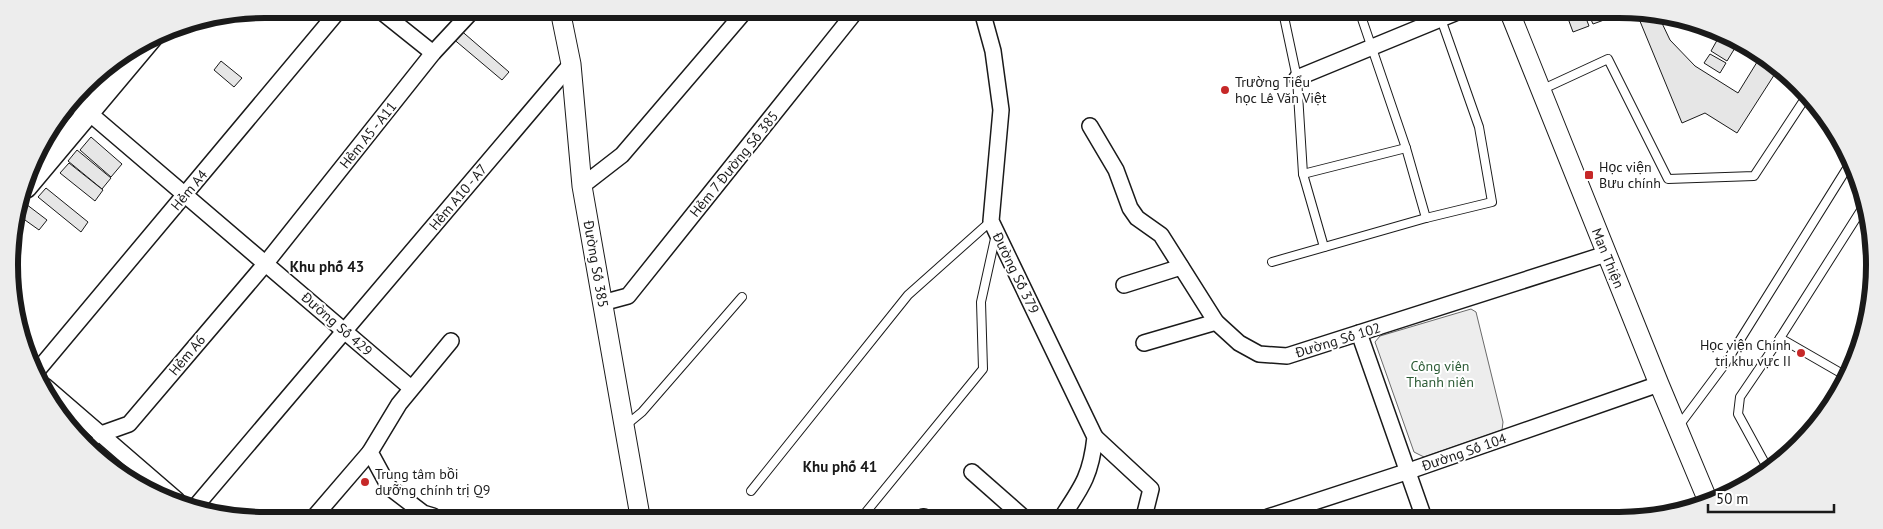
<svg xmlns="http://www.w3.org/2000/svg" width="1883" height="529" font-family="'PT Sans',sans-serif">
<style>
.built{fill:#ededed;stroke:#6a6a6a}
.building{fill:#e6e6e6;stroke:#1a1a1a}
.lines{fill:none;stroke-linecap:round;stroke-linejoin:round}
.service-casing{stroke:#1a1a1a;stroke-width:10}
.minor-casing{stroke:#1a1a1a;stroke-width:18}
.tertiary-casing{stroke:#1a1a1a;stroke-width:21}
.secondary-casing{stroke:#1a1a1a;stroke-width:24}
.service{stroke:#fff;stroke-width:8}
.minor{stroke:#fff;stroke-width:15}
.tertiary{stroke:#fff;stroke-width:19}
.secondary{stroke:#fff;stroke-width:21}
.poi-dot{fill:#c62828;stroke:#fff;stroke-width:2}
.labels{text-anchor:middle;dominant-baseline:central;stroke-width:4;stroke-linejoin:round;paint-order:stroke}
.poi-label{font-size:14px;fill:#1a1a1a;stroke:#fff;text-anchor:start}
.street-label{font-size:14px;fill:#1a1a1a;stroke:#fff}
.park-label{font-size:14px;fill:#2b5a34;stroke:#fff}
.neighbourhood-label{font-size:15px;font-weight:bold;fill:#1a1a1a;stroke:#fff}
.rim{fill:none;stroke:#1a1a1a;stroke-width:6}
</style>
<rect width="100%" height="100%" fill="#fff"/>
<path class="built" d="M1471,309L1476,312L1503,422L1502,430L1424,457L1414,452L1375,342L1380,336Z"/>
<g class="building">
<path d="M1566,13H1584L1589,26L1573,32Z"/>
<path d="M1588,13H1601L1604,20L1593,24Z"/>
<path d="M1637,14H1668L1673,16L1660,19L1670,40L1695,66L1738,93L1762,54L1778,69L1737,133L1705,113L1682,123Z"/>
<path d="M458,28L509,72L502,80L451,37Z"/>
<path d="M1720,35L1738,43L1727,61L1711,51Z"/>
<path d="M1710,54L1726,63L1720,73L1704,63Z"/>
<path d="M221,61L242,78L234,87L214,70Z"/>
<path d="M91,137L122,164L111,177L80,150Z"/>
<path d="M77,150L111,178L102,189L68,161Z"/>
<path d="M69,163L103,190L95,201L60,173Z"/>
<path d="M46,188L88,222L81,232L38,197Z"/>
<path d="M22,201L47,220L39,230L18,215Z"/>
</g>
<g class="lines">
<g class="service-casing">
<g id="service">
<path d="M1283,12L1297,78L1303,174L1324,247"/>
<path d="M1360,13L1406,148L1426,218"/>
<path d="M1541,90L1608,59L1668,179L1754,176L1806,97"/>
<path d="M1303,174L1406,148"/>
<path d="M1272,262L1426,218L1492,202L1479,127L1441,19"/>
<path d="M1780,338L1865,204"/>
<path d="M625,426L642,412L742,297"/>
<path d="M1678,427L1725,364L1849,165"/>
<path d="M90,447L101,434"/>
<path d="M1768,469L1738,414L1740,397L1780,338L1846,376"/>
<path d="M751,491L908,295L991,221"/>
<path d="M862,517L983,369L981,302L996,234"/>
</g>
</g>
<g class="minor-casing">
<g id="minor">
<path d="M378,9L433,53"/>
<path d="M982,11L993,51L1001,110L991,221L1095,437C1091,475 1082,487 1062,517"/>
<path d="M1297,78L1455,13"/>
<path d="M88,112L411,388"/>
<path d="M1090,126L1116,170L1130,208L1137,218L1161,235L1216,322L1239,343L1259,354L1287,356L1606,254"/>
<path d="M582,186L622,155L746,10"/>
<path d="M1124,285L1181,267"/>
<path d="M602,303L628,296L856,11"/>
<path d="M1359,333L1424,518"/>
<path d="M1144,343L1216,322"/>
<path d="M37,371L340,9"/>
<path d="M45,386L177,500"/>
<path d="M101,434L129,424L266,263L433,53L474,9"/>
<path d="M1095,437L1151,489L1144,517"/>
<path d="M972,472L1023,517"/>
<path d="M195,507L571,64"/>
<path d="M315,516L370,452"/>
<path d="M433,516L423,513L389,487L370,452L399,404L451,341"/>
<path d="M923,517H924"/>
<path d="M1268,517L1409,471L1659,384"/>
</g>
</g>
<g class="tertiary-casing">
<g id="tertiary">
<path d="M560,10L571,64L582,186L640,516"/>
<path d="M1510,13L1659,384L1708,501"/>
</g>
</g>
<g class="secondary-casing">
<g id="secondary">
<path d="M74,100L88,112"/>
<path d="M26,187L151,38"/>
</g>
</g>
<use href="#service" class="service"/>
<use href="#minor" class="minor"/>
<use href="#tertiary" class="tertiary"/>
<use href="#secondary" class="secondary"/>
</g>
<g class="poi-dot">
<circle cx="1225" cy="90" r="5"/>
<rect x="1584" y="170" width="10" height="10" rx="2.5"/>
<circle cx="1801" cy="353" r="5"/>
<circle cx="365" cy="482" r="5"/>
</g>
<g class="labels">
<g class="poi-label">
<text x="1235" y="82">Trường Tiểu<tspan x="1235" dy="16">học Lê Văn Việt</tspan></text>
<text x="1599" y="167">Học viện<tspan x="1599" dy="16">Bưu chính</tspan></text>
<text x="1791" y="345" text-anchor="end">Học viện Chính<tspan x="1791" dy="16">trị khu vực II</tspan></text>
<text x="375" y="474">Trung tâm bồi<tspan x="375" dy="16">dưỡng chính trị Q9</tspan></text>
</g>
<g class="street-label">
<text transform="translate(368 135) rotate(-51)">Hẻm A5 - A11</text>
<text transform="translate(734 164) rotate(-51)">Hẻm 7 Đường Số 385</text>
<text transform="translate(189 190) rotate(-50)">Hẻm A4</text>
<text transform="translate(458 197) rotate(-50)">Hẻm A10 - A7</text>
<text transform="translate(1608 258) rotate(68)">Man Thiện</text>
<text transform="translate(596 264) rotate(80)">Đường Số 385</text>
<text transform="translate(1016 273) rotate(64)">Đường Số 379</text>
<text transform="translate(337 324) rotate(41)">Đường Số 429</text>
<text transform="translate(1338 340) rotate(-17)">Đường Số 102</text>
<text transform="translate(187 355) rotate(-50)">Hẻm A6</text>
<text transform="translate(1464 452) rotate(-19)">Đường Số 104</text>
</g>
<g class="park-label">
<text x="1440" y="366">Công viên<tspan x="1440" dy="16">Thanh niên</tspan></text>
</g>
<g class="neighbourhood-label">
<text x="327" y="266">Khu phố 43</text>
<text x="840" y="466">Khu phố 41</text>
</g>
</g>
<path d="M0 0H1883V529H0ZM265 18H1619A247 247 0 0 1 1866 265V265A247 247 0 0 1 1619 512H265A247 247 0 0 1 18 265V265A247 247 0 0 1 265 18Z" fill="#ededed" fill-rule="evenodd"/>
<path class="rim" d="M265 18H1619A247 247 0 0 1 1866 265V265A247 247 0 0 1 1619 512H265A247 247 0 0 1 18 265V265A247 247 0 0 1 265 18Z"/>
<path d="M1708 504v8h126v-8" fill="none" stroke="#1a1a1a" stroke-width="2.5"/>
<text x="1716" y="504" font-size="15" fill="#1a1a1a" stroke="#ffffff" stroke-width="4" paint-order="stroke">50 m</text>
</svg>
